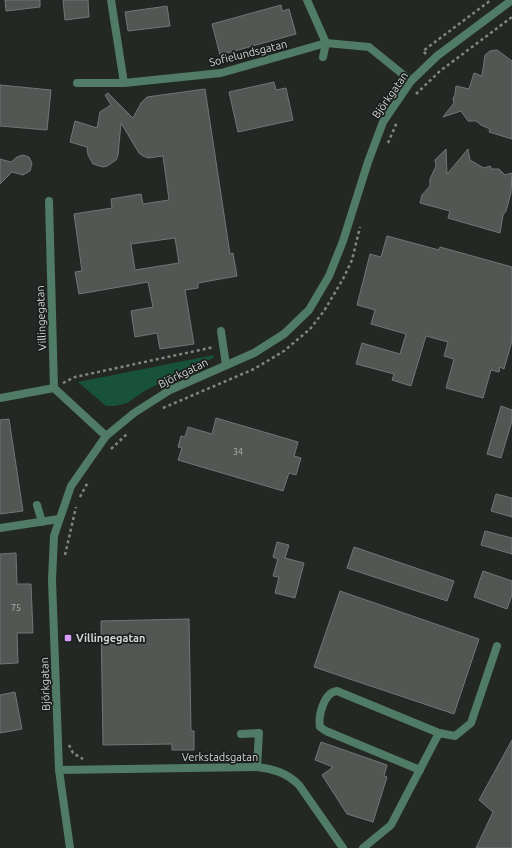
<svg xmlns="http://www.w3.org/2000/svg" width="512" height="848" font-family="Ubuntu,sans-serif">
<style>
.green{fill:#18523b}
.building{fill:#525754;stroke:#717774;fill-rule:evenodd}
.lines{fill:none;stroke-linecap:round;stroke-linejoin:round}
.path{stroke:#828683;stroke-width:2.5;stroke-dasharray:3 3;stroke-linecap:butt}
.service{stroke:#507b66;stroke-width:8}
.minor{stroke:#507b66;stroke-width:8}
.poi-dot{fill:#d79bf9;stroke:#1a1e1c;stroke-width:1.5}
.labels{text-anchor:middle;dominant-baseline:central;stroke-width:3.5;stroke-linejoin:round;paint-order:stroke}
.number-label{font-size:9px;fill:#b2b6b3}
.street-label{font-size:11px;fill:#d2d5d3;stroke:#1a1e1c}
.poi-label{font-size:11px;font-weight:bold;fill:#d2d5d3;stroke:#1a1e1c;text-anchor:start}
</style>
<rect width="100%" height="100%" fill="#232825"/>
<path class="green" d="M214,355L213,358L146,390L127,403L115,406H106L78,382Z"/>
<g class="building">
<path d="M5,0H40V7L6,11Z"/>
<path d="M63,0H88L89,17L65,20Z"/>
<path d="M281,5L282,11L289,9L296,34L220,55L212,24Z"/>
<path d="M167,6L170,26L128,31L125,12Z"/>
<path d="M497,50L512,61V139L489,132L490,129L481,125L476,121H468L461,111L443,117L454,103L453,98L455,95L456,86L469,89L474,73L482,76L485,55L490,51Z"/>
<path d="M274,82L276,90L286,88L293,120L238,132L229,92Z"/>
<path d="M0,85L51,90L47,130L0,126Z"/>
<path d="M205,89L230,254L233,253L237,276L198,283V288L185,290L194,344L160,349L157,333L135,337L131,311L153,307L148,282L79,294L75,272L82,271L74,214L112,208L111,199L141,194L143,204L169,200L163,156L148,158L143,156L139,153L121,123L118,155L116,160L107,166L103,167L93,164L88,155L87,147L70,142L75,121L97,128L100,112L111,105L105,95L108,93L133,118L141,103L147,97ZM175,238L179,263L135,270L131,244Z"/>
<path d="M446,149L447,174L468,149L470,160L484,168L490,166L492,169H499L505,175L512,173L511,193L506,211L503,215L500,233L448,218L450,211L420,203L422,195L430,186V179L436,166L435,160Z"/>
<path d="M23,155L29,157L32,163L30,171L23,175L12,172L0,184V159L11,162L17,157Z"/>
<path d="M387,236L439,250L440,247L512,267V341L504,369L500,367L499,372L491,370L483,398L446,388L454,359L444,356L448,342L426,336L411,386L392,380L394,374L356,364L362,343L400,354L406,334L371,324L375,310L357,305L370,254L381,257Z"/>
<path d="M501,406L512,410V421L501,458L487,454Z"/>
<path d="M216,418L298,442L294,456L301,458L296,475L289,473L283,491L178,460L182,448L178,447L181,436L185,437L188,427L212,434Z"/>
<path d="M9,419L23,511L0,514V420Z"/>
<path d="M496,494L512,498V517L491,511Z"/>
<path d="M485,531L512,538V554L481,545Z"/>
<path d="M277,542L289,545L285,558L304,563L295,598L275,593L279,577L273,576L278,559L273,557Z"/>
<path d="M354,547L454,581L447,601L347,568Z"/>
<path d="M16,553L17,584H31L33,633H17L18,663L0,664V554Z"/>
<path d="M483,571L512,581V595L507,609L474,597Z"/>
<path d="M340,591L479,639L454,714L314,667Z"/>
<path d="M189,619L191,731H194V750H172V744L103,745L101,621Z"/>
<path d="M15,692L22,729L0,733V695Z"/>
<path d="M512,740V848H476L493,812L479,800Z"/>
<path d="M321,742L387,765L384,776L387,777L373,822L347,814L322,775L333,767L315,760Z"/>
</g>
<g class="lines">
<g class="path">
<path d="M426,54L423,51L491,0"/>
<path d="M416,94L440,71L512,17"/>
<path d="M388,143L397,122"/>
<path d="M63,383L75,377L214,347"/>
<path d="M163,408L254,369L284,351L310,329L324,311L343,279L352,260L360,227"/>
<path d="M111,449L128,433"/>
<path d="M80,497L88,482"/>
<path d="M65,555L76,507"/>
<path d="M69,745L73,753L83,759"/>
</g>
<g class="service">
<path d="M111,0L124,83"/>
<path d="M323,57L326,43"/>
<path d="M221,331L226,365"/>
<path d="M37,505L42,522"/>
<path d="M0,528L59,519"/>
<path d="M241,734L259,733L257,767"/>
<path d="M420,770L326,731L320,727C318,716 324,692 337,691L439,733"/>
<path d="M363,848L391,825L439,733L455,736L471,723L497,646"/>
</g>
<g class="minor">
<path d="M307,0L326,43"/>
<path d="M77,83H124L221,73L326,43L369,47L411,81"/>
<path d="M49,201L54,388L106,436"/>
<path d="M0,398L54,388"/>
<path d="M59,770L257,767C274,769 287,773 299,785L343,848"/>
<path d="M70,848L59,770L52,580L54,536L71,486L106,436L134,413L170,390L254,353L284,334L309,310L329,276L343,241L368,162L383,122L411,81L437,56L512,0"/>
</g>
</g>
<rect class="poi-dot" x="64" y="634" width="8" height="8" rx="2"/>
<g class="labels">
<g class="number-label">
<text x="238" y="452">34</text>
<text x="16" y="608">75</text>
</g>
<g class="street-label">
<text transform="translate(248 53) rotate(-14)">Sofielundsgatan</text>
<text transform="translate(390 95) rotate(-55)">Björkgatan</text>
<text transform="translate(41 318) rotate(-92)">Villingegatan</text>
<text transform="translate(183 373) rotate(-26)">Björkgatan</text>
<text transform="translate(45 684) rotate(-92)">Björkgatan</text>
<text x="220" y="757">Verkstadsgatan</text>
</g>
<g class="poi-label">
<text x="76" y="638">Villingegatan</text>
</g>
</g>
</svg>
